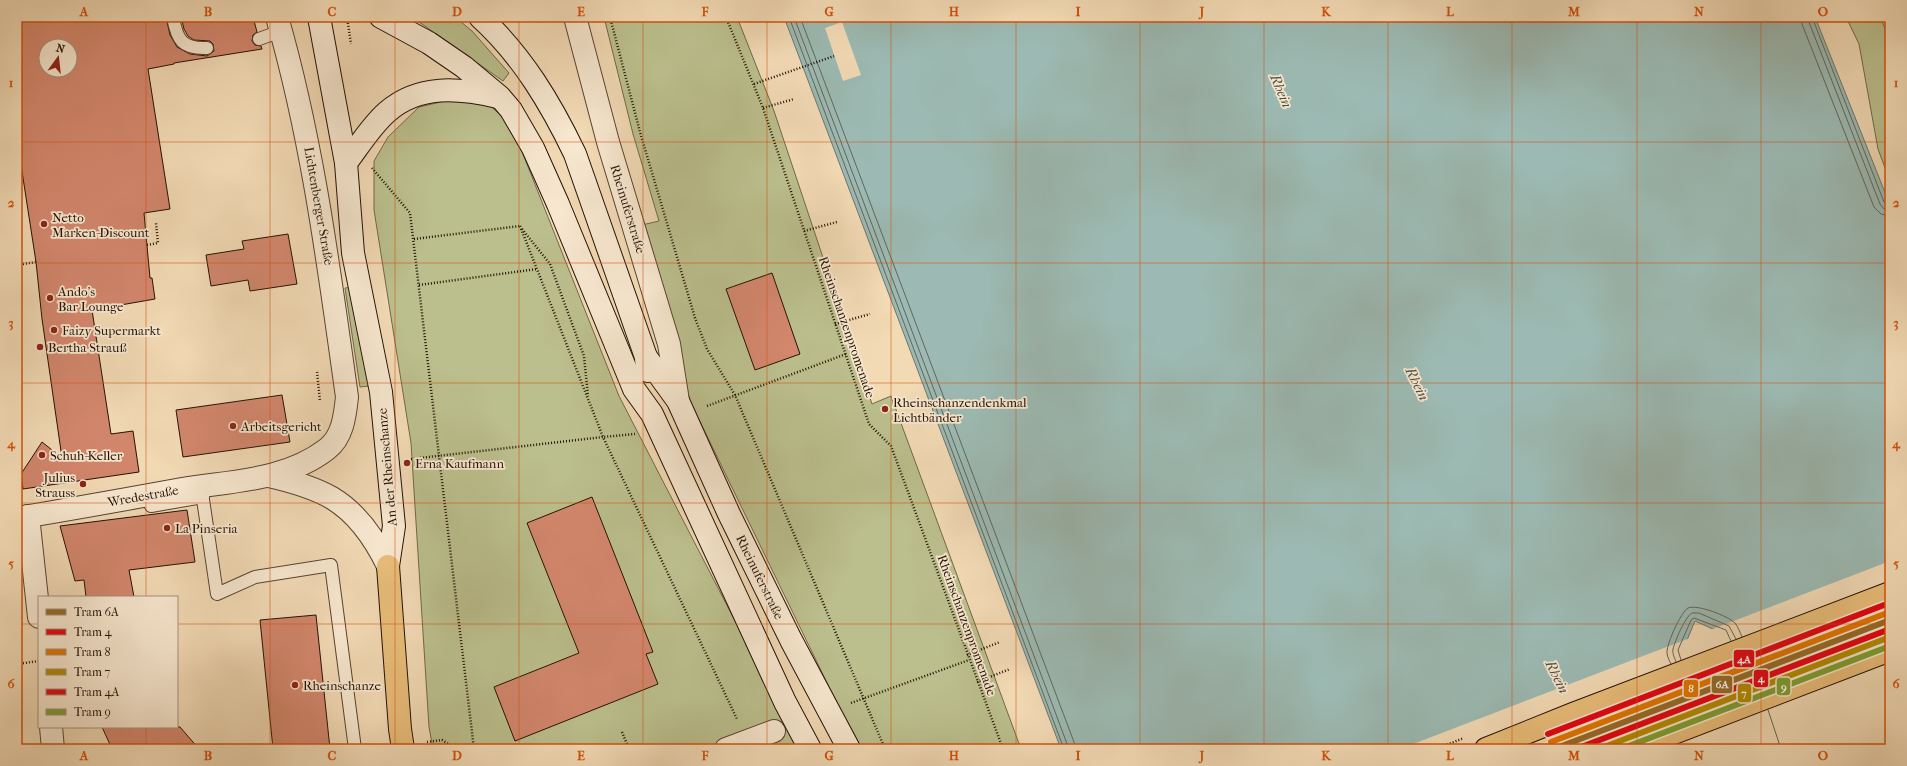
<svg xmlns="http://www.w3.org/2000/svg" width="1907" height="766" font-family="'IM FELL French Canon',serif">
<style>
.green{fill:#bbbf8d;stroke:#706849}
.water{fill:#9cbab3;stroke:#6c766d}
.pier{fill:#f2dab5}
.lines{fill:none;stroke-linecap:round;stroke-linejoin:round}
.shore{stroke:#60665c;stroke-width:1}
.building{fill:#d3876d;stroke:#241105;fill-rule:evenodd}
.lane-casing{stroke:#584331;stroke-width:14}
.street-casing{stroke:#584331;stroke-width:24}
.secondary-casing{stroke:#241105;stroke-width:24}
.highway-casing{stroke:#241105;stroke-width:24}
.path{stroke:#241105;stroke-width:2.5;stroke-dasharray:1 2;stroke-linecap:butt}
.lane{stroke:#f7e7cf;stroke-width:12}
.street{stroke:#f7e7cf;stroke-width:22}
.secondary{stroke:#f7e7cf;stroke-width:22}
.highway{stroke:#e9bd7a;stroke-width:22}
.tram-1-casing{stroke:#f7e7cf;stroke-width:9}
.tram-2-casing{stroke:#f7e7cf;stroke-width:9}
.tram-3-casing{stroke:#f7e7cf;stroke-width:9}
.tram-4-casing{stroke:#f7e7cf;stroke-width:9}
.tram-5-casing{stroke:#f7e7cf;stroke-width:9}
.tram-6-casing{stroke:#f7e7cf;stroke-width:9}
.tram-1{stroke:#966c29;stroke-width:6}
.tram-2{stroke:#e30613;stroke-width:6}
.tram-3{stroke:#e17600;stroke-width:6}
.tram-4{stroke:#b28b02;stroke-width:6}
.tram-5{stroke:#e30613;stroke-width:6}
.tram-6{stroke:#7e9f32;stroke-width:6}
.grid{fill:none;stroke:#d4520b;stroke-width:1;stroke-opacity:0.55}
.poi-dot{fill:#8f2418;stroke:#f7e7cf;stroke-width:1.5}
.labels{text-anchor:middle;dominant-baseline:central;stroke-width:3.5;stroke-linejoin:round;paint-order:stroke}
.street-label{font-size:13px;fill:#241105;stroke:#f7e7cf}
.poi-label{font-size:13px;fill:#241105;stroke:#f7e7cf;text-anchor:start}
.water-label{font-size:14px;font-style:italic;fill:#4e4c42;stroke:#f7e7cf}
.line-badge{stroke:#f7e7cf;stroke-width:1.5}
.badge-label{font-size:11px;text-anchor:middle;font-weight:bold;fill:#fff}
.neatline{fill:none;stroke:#d4520b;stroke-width:1.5}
.grid-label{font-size:13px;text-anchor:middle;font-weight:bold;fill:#d4520b}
</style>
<rect width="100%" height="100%" fill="#f2dab5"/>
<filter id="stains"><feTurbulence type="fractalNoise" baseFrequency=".005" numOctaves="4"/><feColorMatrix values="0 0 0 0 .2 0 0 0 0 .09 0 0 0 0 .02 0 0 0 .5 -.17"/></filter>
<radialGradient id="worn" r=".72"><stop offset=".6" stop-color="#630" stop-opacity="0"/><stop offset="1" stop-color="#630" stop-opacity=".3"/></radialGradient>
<g class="green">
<path d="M410,17H455L472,31L509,73L503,81L422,24Z"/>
<path d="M604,17H737L774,111L872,404L891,396L1021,749H862L831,691L689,399L680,346L642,225L659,221L633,134Z"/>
<path d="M1846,17H1880L1890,39V181L1878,149L1859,44Z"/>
<path d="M458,98L488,104L504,118L517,139L619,396L801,749H433L429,727L411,443L374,210V161L388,137L419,107Z"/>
<path d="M354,287L369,386L360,387L345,288Z"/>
</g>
<path class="water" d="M784,17H1815L1890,205V749L1724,634L1695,621L1682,652L1718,749H1061Z"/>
<g class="pier">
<path d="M842,22L861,75L843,81L825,28Z"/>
<path d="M1890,561V749H1765L1723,635L1710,630Z"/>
<path d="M1690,638L1684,652L1720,749H1400Z"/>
</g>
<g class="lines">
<g class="shore">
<path d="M789,17L1064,749"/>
<path d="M794,17L1069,749"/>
<path d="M800,17L1074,742L1075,749"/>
<path d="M1801,17L1802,24L1874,207L1881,214L1890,216"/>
<path d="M1807,17L1880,204L1884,209L1890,210"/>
<path d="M1812,17L1884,202L1890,205"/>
<path d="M1681,660L1678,650L1691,620L1694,618L1726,630L1731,641"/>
<path d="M1676,662C1675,658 1672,654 1673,649C1675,641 1685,617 1692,613H1699L1729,626L1736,639"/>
<path d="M1671,664C1669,660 1667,656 1667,652C1667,643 1681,612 1688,608C1697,604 1728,616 1735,623C1738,627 1740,632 1742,637"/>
<path d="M1768,710L1781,749"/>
</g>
</g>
<g class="building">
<path d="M17,17H166L170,35L177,47L190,54L207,56L214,51L213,44L210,41L194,40L188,36L184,29L181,17H253L257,32L253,35L252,41L255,45L261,46L262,49L174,63V64L148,69L170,209L144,213L150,278H152L155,299L92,310L111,434L133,431L139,472L23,489L21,474L42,442L62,458L42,319L36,262L17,139ZM46,46H70V70H46Z"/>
<path d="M288,234L297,284L250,291L248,280L211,286L206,255L244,249L242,241Z"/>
<path d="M772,273L800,354L755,370L726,289Z"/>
<path d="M282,395L290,442L183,457L176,410Z"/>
<path d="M592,497L653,652L646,654L658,684L515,741L494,687L579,653L527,523Z"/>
<path d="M187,510L195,562L129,570L134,597H86L84,580L75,581L60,526Z"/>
<path d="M316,615L330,749H273L260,620Z"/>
<path d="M102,727H180L199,749H112Z"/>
</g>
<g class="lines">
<g class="lane-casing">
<g id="lane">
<path d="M173,17C177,40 182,49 207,48"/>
<path d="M259,39L281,31"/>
<path d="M201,486L217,594L255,577L331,565L355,749"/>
<path d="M151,506L203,497"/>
</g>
</g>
<g class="street-casing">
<g id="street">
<path d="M575,17L608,142L669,344L678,401"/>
<path d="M269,476C291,481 313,487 332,498C357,513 376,541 388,566"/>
<path d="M28,516L39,617"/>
<path d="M17,518C72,509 127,499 182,489C230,481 286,481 327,449C343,437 345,415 347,397C329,269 313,142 277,17"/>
<path d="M51,727L53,749"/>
<path d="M726,749L774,731"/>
</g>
</g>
<g class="secondary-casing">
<g id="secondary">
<path d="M319,17L346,163L353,253L381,392L394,526L388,566"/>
<path d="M381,17L429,43L464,67L500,97L511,110L533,148L558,204L634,389L652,414L785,702L810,749"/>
<path d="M480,17C522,55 551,104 575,154L646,357L647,371"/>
<path d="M346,163C359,146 371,126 387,112C419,84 459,88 498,97"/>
<path d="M646,357L678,401L729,514L791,640L849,749"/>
</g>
</g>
<g class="highway-casing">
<g id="highway">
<path d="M388,566L400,729L403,749"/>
<path d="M1486,749L1573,714L1890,593"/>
<path d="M1632,749L1890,650"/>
</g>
</g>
<g class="path">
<path d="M347,17L351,44"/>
<path d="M610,17L640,132L695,318L707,349L735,395L885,749"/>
<path d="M726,17L763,108L869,424L891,446L1003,749"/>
<path d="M1889,17L1890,19"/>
<path d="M754,84L834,56"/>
<path d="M763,108L794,99"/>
<path d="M372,168L410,213L474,749"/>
<path d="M520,226L603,437L635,434"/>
<path d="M522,229L550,264L584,356L588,396"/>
<path d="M804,231L837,222"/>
<path d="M414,239L520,226"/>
<path d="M147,245L158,243L156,223"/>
<path d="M17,265L36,262"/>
<path d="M419,285L537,269"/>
<path d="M835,324L870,314"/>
<path d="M317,372L320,401"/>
<path d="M707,406L846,354"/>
<path d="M411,459L603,437L737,719"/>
<path d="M967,655L1000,642"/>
<path d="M17,664L39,661"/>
<path d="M977,682L1010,669"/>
<path d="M851,703L969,660"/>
<path d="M622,732L629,749"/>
<path d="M427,742L442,740L456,749"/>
<path d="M1436,749L1464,738"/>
</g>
<use href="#lane" class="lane"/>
<use href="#street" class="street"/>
<use href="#secondary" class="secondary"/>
<use href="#highway" class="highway"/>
<g class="tram-1-casing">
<path id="tram-1" d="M1554,749L1890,620"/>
</g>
<g class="tram-2-casing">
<path id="tram-2" d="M1576,749L1890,629"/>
</g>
<g class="tram-3-casing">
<path id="tram-3" d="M1551,742L1887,613"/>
</g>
<g class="tram-4-casing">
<path id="tram-4" d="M1599,749L1890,637"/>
</g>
<g class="tram-5-casing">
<path id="tram-5" d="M1548,734L1884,605"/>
</g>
<g class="tram-6-casing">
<path id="tram-6" d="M1621,749L1890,646"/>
</g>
<use href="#tram-1" class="tram-1"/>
<use href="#tram-2" class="tram-2"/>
<use href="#tram-3" class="tram-3"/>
<use href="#tram-4" class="tram-4"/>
<use href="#tram-5" class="tram-5"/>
<use href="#tram-6" class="tram-6"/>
</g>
<path class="grid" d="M146,17V597M270,17V749M395,17V749M519,17V749M643,17V749M767,17V749M891,17V749M1016,17V749M1140,17V749M1264,17V749M1388,17V749M1512,17V749M1637,17V749M1761,17V749M17,142H1890M17,263H1890M17,383H1890M17,503H1890M17,624H39M177,624H1890M146,727V749"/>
<g class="poi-dot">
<circle cx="44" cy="224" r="4"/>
<circle cx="50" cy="298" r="4"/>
<circle cx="54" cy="330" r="4"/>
<circle cx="40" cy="347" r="4"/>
<circle cx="885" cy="409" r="4"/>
<circle cx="233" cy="426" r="4"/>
<circle cx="42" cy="455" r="4"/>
<circle cx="407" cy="463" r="4"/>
<circle cx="83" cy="484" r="4"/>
<circle cx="167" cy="528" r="4"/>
<circle cx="295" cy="685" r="4"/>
</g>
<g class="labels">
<g class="street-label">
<text transform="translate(319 206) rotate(80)">Lichtenberger Straße</text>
<text transform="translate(628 209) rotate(73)">Rheinuferstraße</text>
<text transform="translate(847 327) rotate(71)">Rheinschanzenpromenade</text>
<text transform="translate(387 467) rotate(-95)">An der Rheinschanze</text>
<text transform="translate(143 496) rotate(-10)">Wredestraße</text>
<text transform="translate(760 577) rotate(64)">Rheinuferstraße</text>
<text transform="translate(967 625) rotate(70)">Rheinschanzenpromenade</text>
</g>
<g class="poi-label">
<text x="52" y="217">Netto<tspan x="52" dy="15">Marken-Discount</tspan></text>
<text x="58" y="291">Ando's<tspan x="58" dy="15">Bar Lounge</tspan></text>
<text x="62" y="330">Faizy Supermarkt</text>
<text x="48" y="347">Bertha Strauß</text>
<text x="893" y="402">Rheinschanzendenkmal<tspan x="893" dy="15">Lichtbänder</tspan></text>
<text x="241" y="426">Arbeitsgericht</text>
<text x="50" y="455">Schuh-Keller</text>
<text x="415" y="463">Erna Kaufmann</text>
<text x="75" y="477" text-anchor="end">Julius<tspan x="75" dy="15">Strauss</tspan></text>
<text x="175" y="528">La Pinseria</text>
<text x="303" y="685">Rheinschanze</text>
</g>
<g class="water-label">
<text transform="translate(1281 91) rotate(67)">Rhein</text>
<text transform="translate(1417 384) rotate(64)">Rhein</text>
<text transform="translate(1557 677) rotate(64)">Rhein</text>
</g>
</g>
<g class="line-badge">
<rect x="1733" y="649" width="22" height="19" rx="4" fill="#e30613"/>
<rect x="1753" y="669" width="16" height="19" rx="4" fill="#e30613"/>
<rect x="1711" y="675" width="22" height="19" rx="4" fill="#966c29"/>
<rect x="1776" y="677" width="15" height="19" rx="4" fill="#7e9f32"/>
<rect x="1683" y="679" width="16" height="19" rx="4" fill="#e17600"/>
<rect x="1737" y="683" width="15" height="20" rx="4" fill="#b28b02"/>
</g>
<g class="badge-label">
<text x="1744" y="663">4A</text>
<text x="1761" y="682">4</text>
<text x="1722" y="688">6A</text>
<text x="1784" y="691">9</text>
<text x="1691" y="692">8</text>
<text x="1744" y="697">7</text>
</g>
<rect width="1907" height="766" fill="none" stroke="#f2dab5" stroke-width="44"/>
<rect x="38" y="596" width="140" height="132" fill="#f7e7cf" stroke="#a3917e"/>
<rect x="46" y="609" width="20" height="6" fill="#966c29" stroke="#a3917e"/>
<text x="74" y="616" font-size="12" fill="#241105">Tram 6A</text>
<rect x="46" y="629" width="20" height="6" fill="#e30613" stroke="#a3917e"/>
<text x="74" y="636" font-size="12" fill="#241105">Tram 4</text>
<rect x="46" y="649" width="20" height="6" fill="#e17600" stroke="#a3917e"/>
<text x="74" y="656" font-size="12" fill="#241105">Tram 8</text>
<rect x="46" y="669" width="20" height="6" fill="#b28b02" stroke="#a3917e"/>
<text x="74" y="676" font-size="12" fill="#241105">Tram 7</text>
<rect x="46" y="689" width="20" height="6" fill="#e30613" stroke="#a3917e"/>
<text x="74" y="696" font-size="12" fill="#241105">Tram 4A</text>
<rect x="46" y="709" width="20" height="6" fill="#7e9f32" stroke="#a3917e"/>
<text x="74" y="716" font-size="12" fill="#241105">Tram 9</text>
<g transform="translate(58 58) rotate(15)"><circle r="19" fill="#f7e7cf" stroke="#a3917e"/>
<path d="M0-3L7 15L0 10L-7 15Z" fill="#8f2418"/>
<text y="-6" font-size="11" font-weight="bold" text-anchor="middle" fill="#241105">N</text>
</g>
<rect x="22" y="22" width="1863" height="722" class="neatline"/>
<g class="grid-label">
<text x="84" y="16">A</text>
<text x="208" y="16">B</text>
<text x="332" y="16">C</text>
<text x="457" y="16">D</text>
<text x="581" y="16">E</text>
<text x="705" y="16">F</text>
<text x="829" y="16">G</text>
<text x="954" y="16">H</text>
<text x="1078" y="16">I</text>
<text x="1202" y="16">J</text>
<text x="1326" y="16">K</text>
<text x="1450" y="16">L</text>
<text x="1574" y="16">M</text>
<text x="1699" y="16">N</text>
<text x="1823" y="16">O</text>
<text x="11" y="87">1</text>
<text x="1896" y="87">1</text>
<text x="11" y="207">2</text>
<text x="1896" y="207">2</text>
<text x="11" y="327">3</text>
<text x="1896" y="327">3</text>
<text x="11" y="448">4</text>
<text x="1896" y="448">4</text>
<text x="11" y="568">5</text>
<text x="1896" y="568">5</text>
<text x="11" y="688">6</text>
<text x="1896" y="688">6</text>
<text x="84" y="760">A</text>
<text x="208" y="760">B</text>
<text x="332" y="760">C</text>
<text x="457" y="760">D</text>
<text x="581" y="760">E</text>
<text x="705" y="760">F</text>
<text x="829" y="760">G</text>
<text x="954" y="760">H</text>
<text x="1078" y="760">I</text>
<text x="1202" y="760">J</text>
<text x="1326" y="760">K</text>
<text x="1450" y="760">L</text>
<text x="1574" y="760">M</text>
<text x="1699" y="760">N</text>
<text x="1823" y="760">O</text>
</g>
<rect width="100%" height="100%" filter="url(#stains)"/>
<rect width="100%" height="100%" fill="url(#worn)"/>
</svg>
